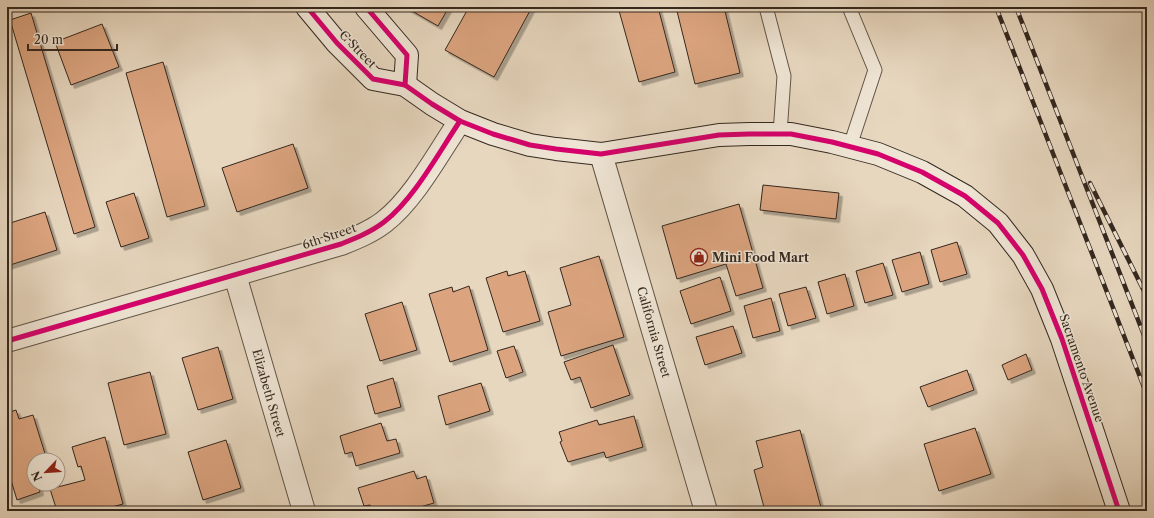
<svg xmlns="http://www.w3.org/2000/svg" width="1154" height="518" font-family="'Libre Caslon Text',serif">
<style>
.building{fill:#dba47f;stroke:#34281f;filter:url(#shadow)}
.lines{fill:none;stroke-linecap:round;stroke-linejoin:round}
.service-casing{stroke:#615447;stroke-width:15}
.minor-casing{stroke:#615447;stroke-width:24}
.secondary-casing{stroke:#34281f;stroke-width:24}
.service{stroke:#efe5d5;stroke-width:13}
.minor{stroke:#efe5d5;stroke-width:22}
.secondary{stroke:#efe5d5;stroke-width:22}
.rail-casing{stroke:#34281f;stroke-width:4.5}
.rail{stroke:#efe5d5;stroke-width:3;stroke-dasharray:9;stroke-linecap:butt}
.cycleway-casing{stroke:#efe5d5;stroke-width:8}
.cycleway{stroke:#d6006c;stroke-width:5}
.labels{text-anchor:middle;dominant-baseline:central;stroke-width:3;stroke-linejoin:round;paint-order:stroke}
.street-label{font-size:12px;fill:#34281f;stroke:#efe5d5}
.poi-label{font-size:12px;font-weight:bold;fill:#34281f;stroke:#efe5d5;text-anchor:start}
</style>
<defs>
<filter id="shadow"><feDropShadow dx="3.5" dy="3.5" stdDeviation="0" flood-color="#0004"/></filter>
</defs>
<rect width="100%" height="100%" fill="#e7d7bf"/>
<filter id="stains"><feTurbulence type="fractalNoise" baseFrequency=".005" numOctaves="4"/><feColorMatrix values="0 0 0 0 .2 0 0 0 0 .09 0 0 0 0 .02 0 0 0 .5 -.17"/></filter>
<radialGradient id="worn" r=".72"><stop offset=".6" stop-color="#630" stop-opacity="0"/><stop offset="1" stop-color="#630" stop-opacity=".3"/></radialGradient>
<g class="building">
<path d="M405,7H449L438,26Z"/>
<path d="M469,7H532L494,77L445,50Z"/>
<path d="M618,7H658L675,72L639,82Z"/>
<path d="M676,7H724L740,73L695,84Z"/>
<path d="M31,13L95,227L74,234L10,20Z"/>
<path d="M102,24L119,67L71,85L55,42Z"/>
<path d="M163,62L205,206L167,217L126,73Z"/>
<path d="M293,144L308,188L237,212L222,168Z"/>
<path d="M763,185L839,193L836,219L760,210Z"/>
<path d="M134,193L149,238L121,247L106,202Z"/>
<path d="M739,204L763,288L736,296L726,264L677,279L662,226Z"/>
<path d="M45,212L57,250L7,266V224Z"/>
<path d="M957,242L967,274L940,282L931,250Z"/>
<path d="M920,252L929,284L902,292L892,260Z"/>
<path d="M599,256L624,337L561,356L548,312L571,305L560,268Z"/>
<path d="M883,263L893,295L865,303L856,271Z"/>
<path d="M507,271L508,276L525,271L540,321L503,332L486,278Z"/>
<path d="M845,274L854,306L827,314L818,282Z"/>
<path d="M720,277L731,311L691,324L680,291Z"/>
<path d="M469,286L488,350L450,362L429,294L452,287L453,292Z"/>
<path d="M806,287L816,318L788,326L779,294Z"/>
<path d="M771,298L780,331L753,338L744,306Z"/>
<path d="M402,302L417,350L380,361L365,314Z"/>
<path d="M733,326L742,353L705,365L696,337Z"/>
<path d="M613,345L630,395L591,408L580,377L571,380L564,362Z"/>
<path d="M514,346L523,372L506,378L497,351Z"/>
<path d="M218,347L233,399L198,410L182,358Z"/>
<path d="M1026,354L1032,370L1008,380L1002,365Z"/>
<path d="M967,370L974,390L928,407L920,387Z"/>
<path d="M150,372L166,434L124,445L108,383Z"/>
<path d="M393,378L401,407L375,414L367,386Z"/>
<path d="M481,383L490,411L446,425L438,396Z"/>
<path d="M16,410L19,419L33,415L47,460H34V484H44L45,486L39,488L40,492L17,500L7,467V413Z"/>
<path d="M634,416L643,447L606,458L604,452L568,462L560,442L562,441L559,432L597,420L599,425Z"/>
<path d="M381,423L387,441L396,439L400,453L356,466L352,452L345,454L340,436Z"/>
<path d="M975,428L991,474L939,491L924,444Z"/>
<path d="M800,430L822,511H765L754,470L763,467L756,441Z"/>
<path d="M105,437L123,504L97,511H57L50,489L85,480L81,466L78,467L72,447Z"/>
<path d="M226,440L241,488L203,500L188,452Z"/>
<path d="M414,471L417,479L426,476L434,503L406,511H372L370,505L364,506L358,488Z"/>
</g>
<g class="lines">
<g class="service-casing">
<g id="service">
<path d="M766,7L784,76L780,134"/>
<path d="M849,7L875,70L850,146"/>
</g>
</g>
<g class="minor-casing">
<g id="minor">
<path d="M601,154L706,511"/>
<path d="M235,275L304,511"/>
<path d="M7,341L341,244C356,238 371,232 384,222C414,199 439,152 460,121"/>
</g>
</g>
<g class="secondary-casing">
<g id="secondary">
<path d="M307,7L337,43L373,79L405,85L432,104L460,121L493,134L530,145L556,149L601,154L719,135L749,134H791L832,142L878,154L922,172L965,196L998,223L1023,255L1042,289L1062,339L1119,511"/>
<path d="M366,7L407,55L405,85"/>
</g>
</g>
<use href="#service" class="service"/>
<use href="#minor" class="minor"/>
<use href="#secondary" class="secondary"/>
<g class="rail-casing">
<g id="rail">
<path d="M996,7L1147,395"/>
<path d="M1016,7L1147,343"/>
<path d="M1090,183L1147,297"/>
</g>
</g>
<use href="#rail" class="rail"/>
<g class="cycleway-casing">
<g id="cycleway">
<path d="M307,7L337,43L373,79L405,85L432,104L460,121L493,134L530,145L556,149L601,154L719,135L749,134H791L832,142L878,154L922,172L965,196L998,223L1023,255L1042,289L1062,339L1119,511"/>
<path d="M366,7L407,55L405,85"/>
<path d="M7,341L341,244C356,238 371,232 384,222C414,199 439,152 460,121"/>
</g>
</g>
<use href="#cycleway" class="cycleway"/>
</g>
<defs>
<g id="shop-ring" transform="scale(0.9)"><circle r="9.5" fill="#efe5d5" stroke="#8f2418" stroke-width="1.5"/><path d="M-5-2.5h2.3a2.7 3.5 0 0 1 5.4 0H5L5.5 6h-11ZM-1.5-2.5h3a1.5 2.3 0 0 0-3 0Z" fill="#8f2418"/></g>
</defs>
<g fill-rule="evenodd">
<use href="#shop-ring" x="699" y="257"/>
</g>
<g class="labels">
<g class="street-label">
<text transform="translate(358 49) rotate(46)">C Street</text>
<text transform="translate(329 236) rotate(-19)">6th Street</text>
<text transform="translate(654 332) rotate(74)">California Street</text>
<text transform="translate(1082 368) rotate(71)">Sacramento Avenue</text>
<text transform="translate(269 393) rotate(74)">Elizabeth Street</text>
</g>
<g class="poi-label">
<text x="712" y="257">Mini Food Mart</text>
</g>
</g>
<rect width="1154" height="518" fill="none" stroke="#e7d7bf" stroke-width="24"/>
<rect x="8" y="8" width="1138" height="502" fill="none" stroke="#34281f" stroke-width="2"/>
<rect x="12" y="12" width="1130" height="494" fill="none" stroke="#34281f"/>
<g transform="translate(46 472) rotate(245)"><circle r="19" fill="#efe5d5" stroke="#a4998c"/>
<path d="M0-3L7 15L0 10L-7 15Z" fill="#8f2418"/>
<text y="-6" font-size="11" font-weight="bold" text-anchor="middle" fill="#34281f">N</text>
</g>
<path d="M28 44v6h89v-6" fill="none" stroke="#34281f" stroke-width="2"/>
<text x="34" y="44" font-size="12" fill="#34281f" stroke="#efe5d5" stroke-width="3" paint-order="stroke">20 m</text>
<rect width="100%" height="100%" filter="url(#stains)"/>
<rect width="100%" height="100%" fill="url(#worn)"/>
</svg>
